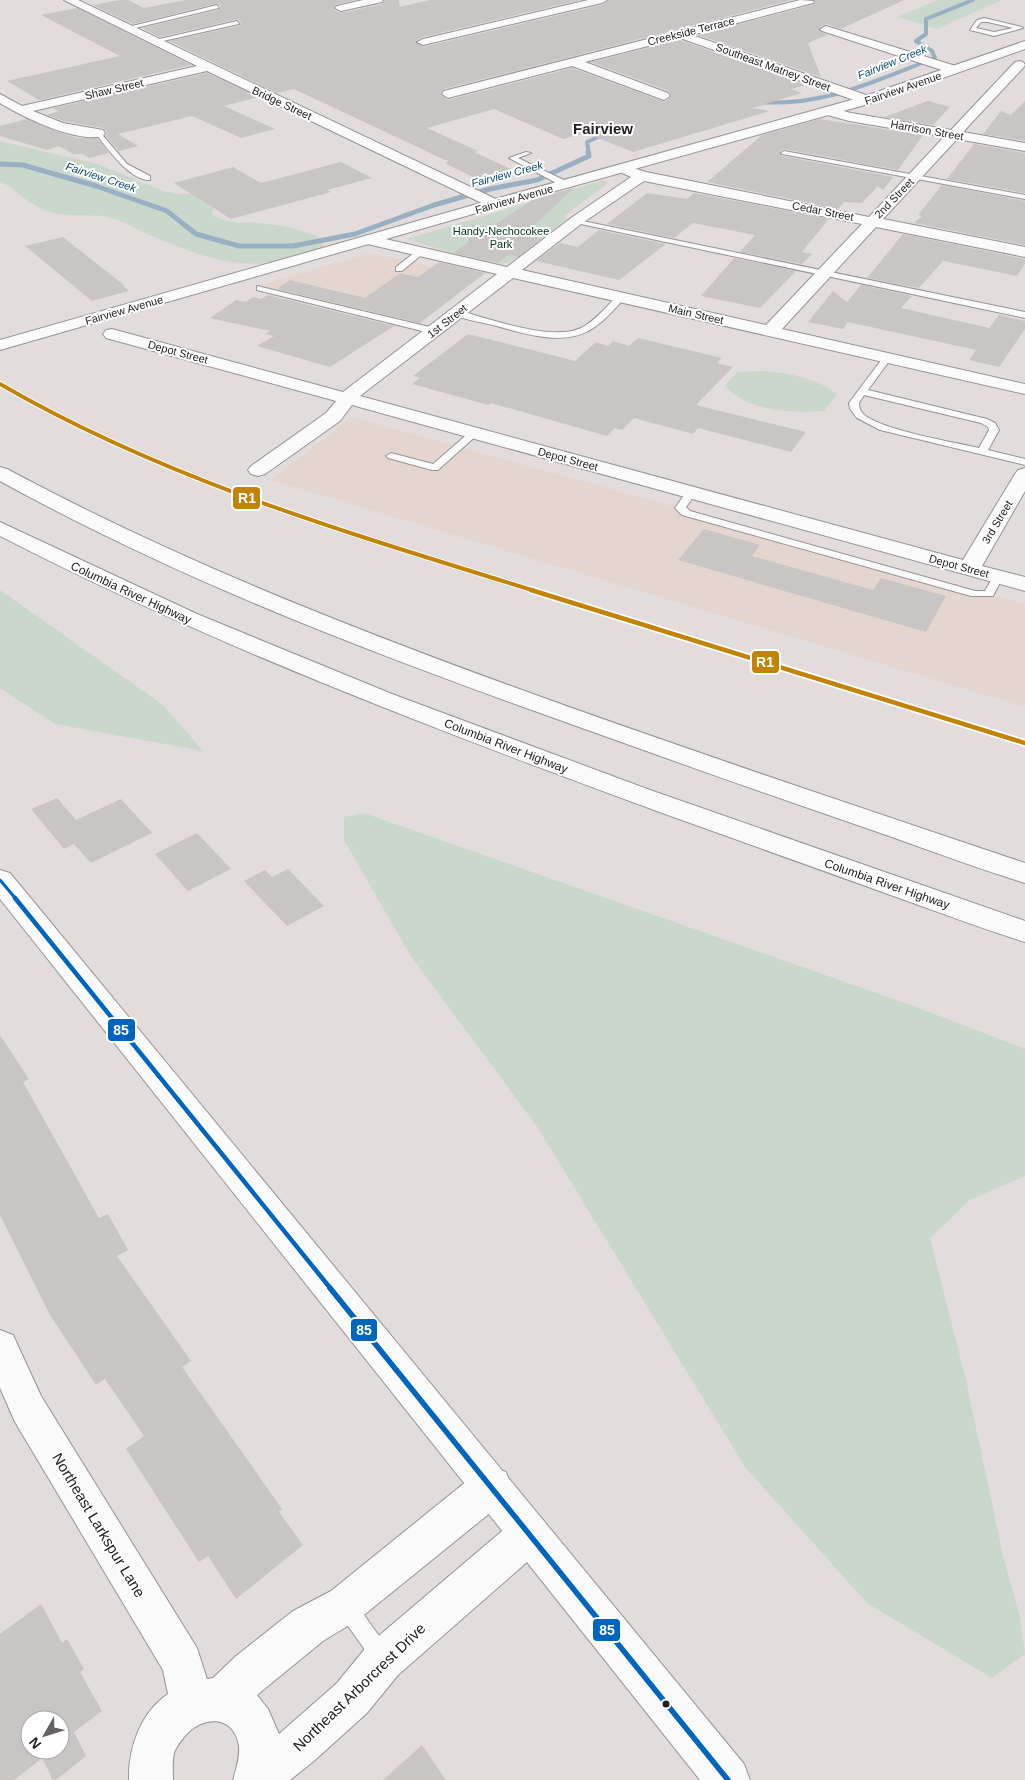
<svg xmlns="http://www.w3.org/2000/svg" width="1025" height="1780" font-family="Arial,sans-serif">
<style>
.industrial{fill:#e4d6ce}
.green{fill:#cad8cc}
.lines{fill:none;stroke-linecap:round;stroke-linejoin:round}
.stream-far1{stroke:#98b0c2;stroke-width:4}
.stream{stroke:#98b0c2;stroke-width:5}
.building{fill:#c9c5c4;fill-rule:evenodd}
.service-casing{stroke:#979392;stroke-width:2}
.minor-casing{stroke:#979392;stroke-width:2}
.secondary-casing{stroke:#979392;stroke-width:2}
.motorway-casing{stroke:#979392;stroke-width:2}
.service{fill:#fbfafa;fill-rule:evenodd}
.minor{fill:#fbfafa;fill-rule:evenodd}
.secondary{fill:#fbfafa;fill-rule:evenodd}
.motorway{fill:#fbfafa;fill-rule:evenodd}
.bus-1-far2-casing{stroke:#fff;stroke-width:6}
.bus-1-far1-casing{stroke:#fff;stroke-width:8}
.bus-1-casing{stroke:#fff;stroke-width:9}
.bus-1-far2{stroke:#0065bd;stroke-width:3}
.bus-1-far1{stroke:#0065bd;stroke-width:4.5}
.bus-1{stroke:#0065bd;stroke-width:5.5}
.rail-1-far1-casing{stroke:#fff;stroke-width:6}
.rail-1-casing{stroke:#fff;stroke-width:8}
.rail-1-far1{stroke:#c28408;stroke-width:4}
.rail-1{stroke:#c28408;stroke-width:4.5}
.bus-dot{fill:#24201f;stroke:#fff;stroke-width:2}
.labels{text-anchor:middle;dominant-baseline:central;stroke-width:4;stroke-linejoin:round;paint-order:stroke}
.far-street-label{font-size:11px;fill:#24201f;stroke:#fff}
.far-water-label{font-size:11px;font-style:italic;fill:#0c4a6f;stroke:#fff}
.far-park-label{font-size:11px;fill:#01331a;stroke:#fff}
.street-label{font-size:12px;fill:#24201f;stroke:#fff}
.far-district-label{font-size:15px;font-weight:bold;fill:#24201f;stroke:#fff}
.near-street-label{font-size:15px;fill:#24201f;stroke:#fff}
.line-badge{stroke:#fff;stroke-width:2}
.badge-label{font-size:14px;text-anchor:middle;font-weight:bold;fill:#fff}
</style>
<rect width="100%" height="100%" fill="#e2dddc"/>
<g class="industrial">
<path d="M371,253L477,277L418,324L260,285Z"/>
<path d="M352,417L1025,604V707L271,480Z"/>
</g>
<g class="green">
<path d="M938,0H1002L937,29L897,17Z"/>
<path d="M0,141L98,164L163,191L178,194H203L214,204L212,215C236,227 246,220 269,224C288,226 305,231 322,239L323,247C258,278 211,261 149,235C139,231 129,224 118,220C94,211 68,220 44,210C28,204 15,189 0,181Z"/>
<path d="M604,180L607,184L564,216L566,220L510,262L502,264L461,256L407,239Z"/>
<path d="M764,371C790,373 816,378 837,394L824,411C792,413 748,412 725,386L737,372Z"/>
<path d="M0,590L163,705L203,751L55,724L0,688Z"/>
<path d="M364,813L919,1008L1025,1049V1176L970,1200L930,1238L966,1380L1003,1556L1020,1617L1025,1654L992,1678L867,1603L745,1467L538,1128L410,955L344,840V817Z"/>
</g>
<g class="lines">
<g class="stream-far1">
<path d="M757,102C824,107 874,81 935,58L932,51L916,41L926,34V19L973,0"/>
<path d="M589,154L587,142L607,133"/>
</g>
<path class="stream" d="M0,164L23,165L96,186L167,211L196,234L239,246H293L355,234L434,205L490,189L537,180L589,156L588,152"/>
</g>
<g class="building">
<path d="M120,0H128L144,8L186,0H355L337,4L334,7V10L341,13L382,4L385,0H399L400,7L430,0H580L423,37L415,41L423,47L602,5L609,0H792L444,89L440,94L448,100L572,68L665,102L672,96L669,91L591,62L680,40L806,85L791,89L802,93L752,108L770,111L633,152L585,133L563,139L494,109L427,128L478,151L474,152L522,174L488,184L446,164L448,160H445L294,89L277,93L169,41L239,26L241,23L238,19L160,37L142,28L219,10L221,7L218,3L133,24L93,5Z"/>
<path d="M816,0H904L841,29L827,24L819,27L821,32L827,35L808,43L821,77L698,35L813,5Z"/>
<path d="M77,8L191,65L39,100L7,81L120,56L41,15Z"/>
<path d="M207,73L258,97L224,106L275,129L241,138L192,116L118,134L138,146L119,151L106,136L107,132L103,128L64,121L47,115L58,111L53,108Z"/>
<path d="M928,101L950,107L933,125L884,117Z"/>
<path d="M1025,101V141L983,134L1001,111L1011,115Z"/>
<path d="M27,119L64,134L78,138H97L109,153L89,158L82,154H73L59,146L47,150L0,136V126Z"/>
<path d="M820,119L923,135L898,170L784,149L780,151L782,156L893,177L883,190L878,186L862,203L844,202L838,209L707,182L762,135Z"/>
<path d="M974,144L1025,153V193L947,179Z"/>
<path d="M341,162L372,178L327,190L331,192L231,219L174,183L233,167L261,183Z"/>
<path d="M942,185L1025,201V245L914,223L922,216L918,215Z"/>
<path d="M574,188L524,235L541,239L518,257L509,254L498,263L453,253L468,243L472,225L490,228L534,199Z"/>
<path d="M647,193L687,199L694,193L829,219L802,252L812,254L802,264L740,252L755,235L693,223L674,238L607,224Z"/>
<path d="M599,230L666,244L619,280L536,261L560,243L578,247Z"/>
<path d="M903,234L1025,259V264L1017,276L943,261L919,288L867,278Z"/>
<path d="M63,237L125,286H123L129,291L92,301L25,246Z"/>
<path d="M734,258L796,271L760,308L701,296Z"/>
<path d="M439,262L485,273L420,323L277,289L290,280L365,298L400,273L418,277Z"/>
<path d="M861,285L912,296L901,308L989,328L999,315L1025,321V329L999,367L969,360L976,350L848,322L843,329L808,322L833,291L847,302Z"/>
<path d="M268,295L394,326L330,367L257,346L274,336L265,334L270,331L210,318L236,300L246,302L253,297L261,299Z"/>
<path d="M468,334L575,361L596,342L608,346L613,341L629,346L638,338L722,358L717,363L733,367L696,405L806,432L791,452L698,428L693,434L634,418L622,430L615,428L607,436L491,403L489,405L412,384L420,378L413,376Z"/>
<path d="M704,529L760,545L752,556L873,590L881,578L946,596L926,632L678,560Z"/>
<path d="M57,798L76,820L121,799L152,833L91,863L74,844L64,849L31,809Z"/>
<path d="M197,833L231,869L188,891L155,854Z"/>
<path d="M288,869L324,906L287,926L244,881L265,870L272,877Z"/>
<path d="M0,1035L29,1079L23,1082L99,1218L108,1214L128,1250L117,1256L191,1361L182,1367L282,1509L279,1512L303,1545L236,1599L208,1556L199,1562L126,1449L144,1436L105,1379L96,1385L50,1315L0,1215Z"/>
<path d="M41,1604L62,1643L67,1639L84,1669L80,1672L102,1711L74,1732L86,1756L56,1780H53L42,1758L14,1780H0V1634ZM30,1720H60V1750H30Z"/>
<path d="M422,1745L446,1780H383Z"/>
</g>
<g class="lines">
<g class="service-casing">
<g id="service">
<path d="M217,5L219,8L127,30L124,28Z"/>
<path d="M984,18L1022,27L1023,28L994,36L970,30L977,20ZM981,22H988L1013,28L994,32L976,28Z"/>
<path d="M237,21L239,24L154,43L151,41Z"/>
<path d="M96,132H100L127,164L150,176V180C130,181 107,148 96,134Z"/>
<path d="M784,151L1025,195V199L782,154L781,153Z"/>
<path d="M526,152L531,153L518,158L568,182V186H562L509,158Z"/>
<path d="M573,219L1025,312V318L576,223H573Z"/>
<path d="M418,250L425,252L402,271H396V267Z"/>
<path d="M257,286L434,328L438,331L434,334L257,290Z"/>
<path d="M618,295L625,297C615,309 602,324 588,331C561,346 521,333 493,325C481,322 462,320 453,313L457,310C487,318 552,342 581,328C595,321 607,306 618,295Z"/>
<path d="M888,354L892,357L868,390L987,419L995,423L999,430L988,450L1025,459V465L880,430L857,418L850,409L849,403L885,355ZM864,395L981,423L988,427L989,430L979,448C953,442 881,430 863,414C860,411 859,407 859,403Z"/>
<path d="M474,430L479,433L477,435L438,470H432L388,458L386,456L391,453L433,464L471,431Z"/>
<path d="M691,490L696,493L686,507L690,511L975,591H985L994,575L998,574L1003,577L993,596H971L682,515L675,508L687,491Z"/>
<path d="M345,1595L352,1598L389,1650L392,1657L389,1664L382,1667L375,1664L338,1612L335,1605L338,1598Z"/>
</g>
</g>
<g class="minor-casing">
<g id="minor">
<path d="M64,0H78L500,201L502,204L500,207H490L207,71L33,111L63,123L103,130L105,133L103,136C75,143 23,117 0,103V94L22,106L197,66Z"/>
<path d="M363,0H383L382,2L341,11L335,8L337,6Z"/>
<path d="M588,0H607L602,3L423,45L417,42L423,39Z"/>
<path d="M800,0L814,1L813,3L692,35L872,97L873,100L872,103H862L680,38L585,62L668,93L670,96L664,100L572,66L448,98L442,94L444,91Z"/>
<path d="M826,26L959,67L961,70L955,74L951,73L822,31L820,29Z"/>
<path d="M1019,61L1023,62L1025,65L1023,68L963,132L1025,143V151L957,139L883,219L1025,247V257L876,227L782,329L1025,384V394L513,278L360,396L963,560L1015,474L1018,470L1025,468V491L982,566L1025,577V591L352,405L340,421L265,474L258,476L251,474L248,470L251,466L326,413L336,401L106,338L103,334L106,330L112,329L343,392L497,274L363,243L360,240L363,237L368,235L507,267L571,218L631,177L622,173L620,170L627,166L646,172L869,217L944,137L849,121L824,114L823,111L824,108L829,107L851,113L951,130L1015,62ZM644,181L862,224L766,325L522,270L581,224Z"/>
<path d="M0,1330L13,1335L41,1396L197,1648L207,1679L213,1678L236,1656L293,1611L331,1591L478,1472L492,1467L506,1472L511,1486L506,1500L359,1619L323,1641L257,1695L268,1709L279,1734L337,1683L368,1645L515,1520L529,1514L543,1520L549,1534L543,1548L398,1675L367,1713L315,1760L290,1780H233C236,1769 240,1758 239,1746C234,1714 202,1715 184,1737C180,1742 176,1747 174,1753C172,1762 173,1771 173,1780H129C128,1748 141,1712 168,1694L163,1670L15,1422L0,1388Z"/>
</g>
</g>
<g class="secondary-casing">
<g id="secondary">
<path d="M1025,41V49L872,103L487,210L0,350V340L477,204L862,97Z"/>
<path d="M0,870L10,873L744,1764L750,1780H700L0,899Z"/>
</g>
</g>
<g class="motorway-casing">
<g id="motorway">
<path d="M0,467L7,469C169,556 338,623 511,686C681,748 853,805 1025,863V883C979,869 934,852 889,836C805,807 721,778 638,748C420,671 203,593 0,481Z"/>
<path d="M0,522L197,614L392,694L650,790L1025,921V942C983,929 941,913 899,898C821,870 743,842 665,814C439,731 214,646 0,536Z"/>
</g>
</g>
<use href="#service" class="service"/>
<use href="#minor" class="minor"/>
<use href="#secondary" class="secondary"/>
<use href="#motorway" class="motorway"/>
<g class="bus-1-far2-casing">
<path id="bus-1-far2" d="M0,880L16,899"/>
</g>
<g class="bus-1-far1-casing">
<path id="bus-1-far1" d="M15,898L331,1289"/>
</g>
<g class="bus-1-casing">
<path id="bus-1" d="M330,1288L728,1780"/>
</g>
<use href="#bus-1-far2" class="bus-1-far2"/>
<use href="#bus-1-far1" class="bus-1-far1"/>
<use href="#bus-1" class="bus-1"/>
<g class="rail-1-far1-casing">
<path id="rail-1-far1" d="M0,384C167,481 352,534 535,591"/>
</g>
<g class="rail-1-casing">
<path id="rail-1" d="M531,590L1025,743"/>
</g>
<use href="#rail-1-far1" class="rail-1-far1"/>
<use href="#rail-1" class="rail-1"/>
</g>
<circle class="bus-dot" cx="666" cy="1704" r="4.5"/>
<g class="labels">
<g class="far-street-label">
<text transform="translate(691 31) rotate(-14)">Creekside Terrace</text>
<text transform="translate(773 67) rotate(20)">Southeast Matney Street</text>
<text transform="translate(903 88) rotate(-19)">Fairview Avenue</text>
<text transform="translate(114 89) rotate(-13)">Shaw Street</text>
<text transform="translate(282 103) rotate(25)">Bridge Street</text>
<text transform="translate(927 130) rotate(10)">Harrison Street</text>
<text transform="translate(894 198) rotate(-46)">2nd Street</text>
<text transform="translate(514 199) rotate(-16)">Fairview Avenue</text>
<text transform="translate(823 211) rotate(11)">Cedar Street</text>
<text transform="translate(124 310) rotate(-16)">Fairview Avenue</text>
<text transform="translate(696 314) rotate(13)">Main Street</text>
<text transform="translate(447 321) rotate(-38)">1st Street</text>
<text transform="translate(178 352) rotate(15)">Depot Street</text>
<text transform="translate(568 459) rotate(15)">Depot Street</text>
<text transform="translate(997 522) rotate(-59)">3rd Street</text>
<text transform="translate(959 566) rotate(15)">Depot Street</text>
</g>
<g class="far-water-label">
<text transform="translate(892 62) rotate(-22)">Fairview Creek</text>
<text transform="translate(507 174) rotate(-15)">Fairview Creek</text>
<text transform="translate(101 177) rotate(18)">Fairview Creek</text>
</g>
<g class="far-park-label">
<text x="501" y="231">Handy-Nechocokee<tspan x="501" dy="13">Park</tspan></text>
</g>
<g class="street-label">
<text transform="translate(131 593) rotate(25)">Columbia River Highway</text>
<text transform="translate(506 746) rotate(21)">Columbia River Highway</text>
<text transform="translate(887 884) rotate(19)">Columbia River Highway</text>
</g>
<g class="far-district-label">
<text x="603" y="128">Fairview</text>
</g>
<g class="near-street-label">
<text transform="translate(99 1525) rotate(59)">Northeast Larkspur Lane</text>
<text transform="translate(359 1687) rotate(-44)">Northeast Arborcrest Drive</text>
</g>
</g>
<g class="line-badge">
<rect x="232" y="486" width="29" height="24" rx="5" fill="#c28408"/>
<rect x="751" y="650" width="29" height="24" rx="5" fill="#c28408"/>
<rect x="107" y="1018" width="29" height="24" rx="5" fill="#0065bd"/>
<rect x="350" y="1318" width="28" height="24" rx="5" fill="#0065bd"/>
<rect x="592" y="1618" width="29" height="24" rx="5" fill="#0065bd"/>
</g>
<g class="badge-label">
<text x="247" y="503">R1</text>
<text x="765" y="667">R1</text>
<text x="121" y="1035">85</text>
<text x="364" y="1335">85</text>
<text x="607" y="1635">85</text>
</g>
<g transform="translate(45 1735) rotate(231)"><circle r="24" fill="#ffffff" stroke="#a7a6a5"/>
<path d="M0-4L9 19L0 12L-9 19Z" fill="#666261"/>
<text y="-8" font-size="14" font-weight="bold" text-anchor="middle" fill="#24201f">N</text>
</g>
</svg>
